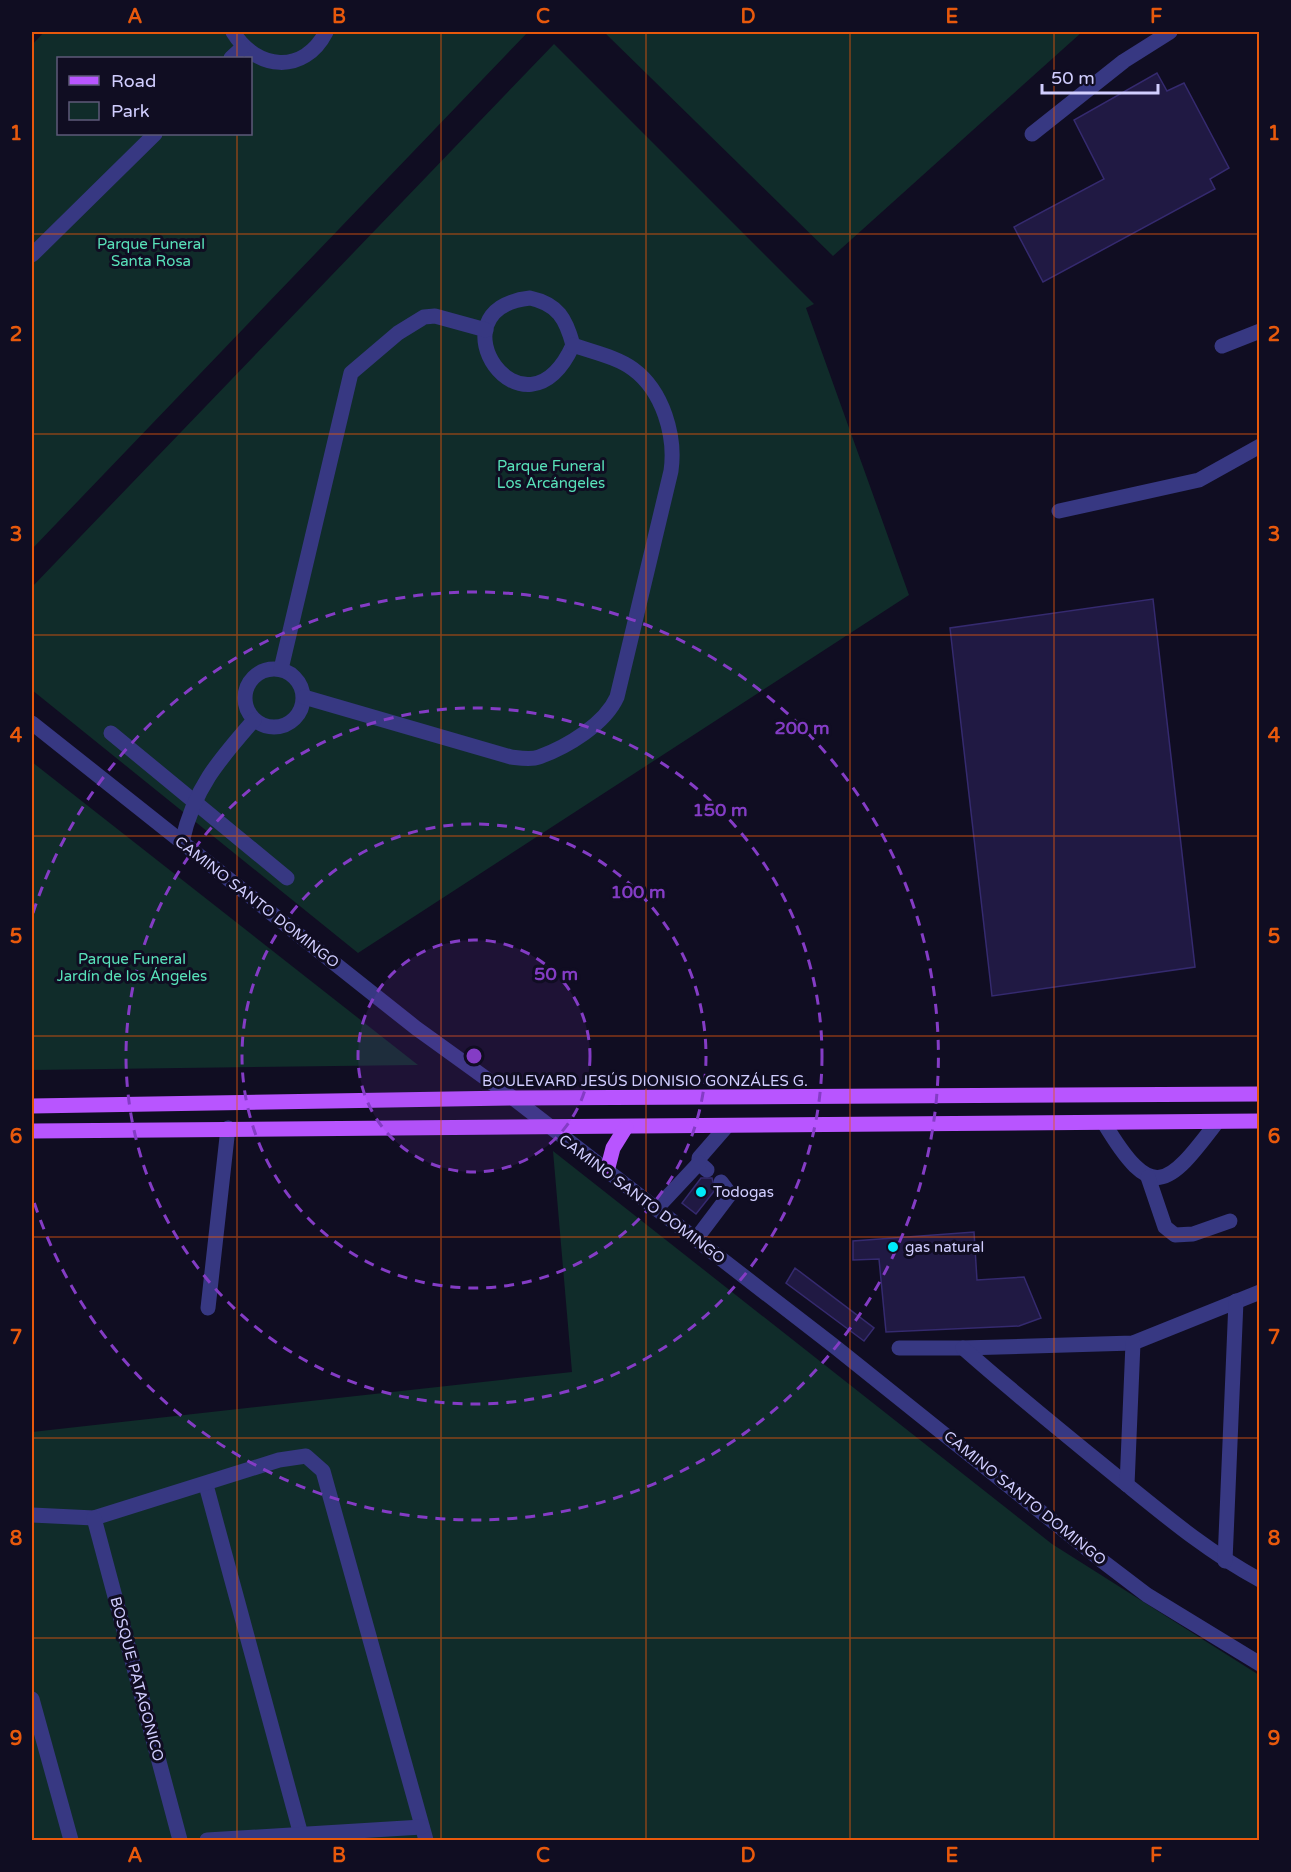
<svg xmlns="http://www.w3.org/2000/svg" width="1291" height="1872" font-family="'Varela Round',sans-serif">
<style>
.green{fill:#102c2a;fill-rule:evenodd}
.building{fill:#201943;stroke:#352a6f;stroke-width:1.5}
.lines{fill:none;stroke-linecap:round;stroke-linejoin:round}
.minor{stroke:#373882;stroke-width:15}
.major{stroke:#b855ff;stroke-width:15}
.grid{fill:none;stroke:#e8590c;stroke-width:1.5;stroke-opacity:0.55}
.ring{fill:none;stroke:#843cc5;stroke-width:3;stroke-dasharray:10 8}
.poi-dot{fill:#00ebf9;stroke:#100d22;stroke-width:2}
.labels{text-anchor:middle;dominant-baseline:central;stroke-width:6;stroke-linejoin:round;paint-order:stroke}
.park-label{font-size:15px;fill:#58e1b9;stroke:#100d22}
.street-label{font-size:15px;fill:#d1ceff;stroke:#100d22}
.poi-label{font-size:15px;fill:#d1ceff;stroke:#100d22;text-anchor:start}
.centre{fill:#843cc5;stroke:#100d22;stroke-width:3}
.ring-label{font-size:18px;text-anchor:middle;font-weight:bold;fill:#843cc5;stroke:#100d22;stroke-width:6;stroke-linejoin:round;paint-order:stroke}
.neatline{fill:none;stroke:#e8590c;stroke-width:2}
.grid-label{font-size:20px;text-anchor:middle;font-weight:bold;fill:#e8590c}
</style>
<rect width="100%" height="100%" fill="#100d22"/>
<g class="green">
<path d="M44,32H528L32,549V45ZM58,58H250V134H58Z"/>
<path d="M604,32H1082L833,256Z"/>
<path d="M554,44L814,304L806,308L909,595L358,953L32,690V587Z"/>
<path d="M32,762L418,1065L32,1070Z"/>
<path d="M553,1151L1052,1544L1259,1675V1840H32V1432L572,1372Z"/>
</g>
<g class="building">
<path d="M1157,73L1167,91L1184,83L1229,168L1210,179L1215,189L1043,282L1014,227L1104,179L1074,120Z"/>
<path d="M1153,599L1195,967L992,996L950,628Z"/>
<path d="M701,1178H712L715,1190L696,1214L682,1203Z"/>
<path d="M974,1232L977,1280L1024,1277L1041,1318L1019,1326L886,1332L879,1259L853,1260V1241Z"/>
<path d="M795,1268L874,1328L864,1341L786,1283Z"/>
</g>
<g class="lines">
<g class="minor">
<path d="M233,32C256,70 304,75 326,32"/>
<path d="M231,58L243,47"/>
<path d="M1032,134L1124,61L1170,32"/>
<path d="M32,255L155,134"/>
<path d="M530,298C558,304 566,319 573,345C524,452 428,309 530,298Z"/>
<path d="M1222,346L1260,331"/>
<path d="M1059,511L1199,480L1260,446"/>
<circle cx="274" cy="698" r="29"/>
<path d="M281,669L351,373L398,333L424,317L435,316L486,330"/>
<path d="M304,697L511,757C520,758 531,760 539,757C567,747 605,724 617,697L671,471C676,436 663,391 633,369C617,357 592,352 573,345"/>
<path d="M32,723L416,1028L513,1098L834,1346L1101,1560L1147,1595L1260,1664"/>
<path d="M111,733L287,878"/>
<path d="M182,842C194,788 219,760 254,720"/>
<path d="M1104,1123C1152,1203 1167,1188 1217,1122"/>
<path d="M707,1170L699,1163V1158L726,1127"/>
<path d="M1148,1177L1165,1227L1175,1235L1193,1234L1230,1221"/>
<path d="M656,1209L699,1163"/>
<path d="M696,1239L730,1194L721,1182"/>
<path d="M208,1308L228,1128"/>
<path d="M899,1348H963L1133,1343L1260,1292"/>
<path d="M963,1348C1016,1395 1071,1439 1126,1484C1169,1519 1210,1553 1260,1580"/>
<path d="M206,1485L301,1835"/>
<path d="M1127,1485L1133,1343"/>
<path d="M32,1515L94,1518L279,1460L306,1456L323,1471L426,1840"/>
<path d="M94,1518L180,1840"/>
<path d="M1225,1561L1236,1301"/>
<path d="M32,1699L71,1840"/>
<path d="M207,1840L422,1827"/>
</g>
<g class="major">
<path d="M32,1106L513,1098L1260,1094"/>
<path d="M32,1131L1260,1121"/>
<path d="M607,1171L613,1148L626,1127"/>
</g>
</g>
<path class="grid" d="M237,32V58M441,32V1840M646,32V1840M850,32V1840M1054,32V1840M237,134V1840M32,234H1260M32,434H1260M32,635H1260M32,836H1260M32,1036H1260M32,1237H1260M32,1438H1260M32,1638H1260"/>
<circle cx="474" cy="1056" r="116" fill="#843cc5" fill-opacity=".12"/>
<g class="ring">
<circle cx="474" cy="1056" r="116"/>
<circle cx="474" cy="1056" r="232"/>
<circle cx="474" cy="1056" r="348"/>
<path d="M33 913A464 464 0 1 1 33 1199"/>
</g>
<g class="poi-dot">
<circle cx="701" cy="1192" r="6"/>
<circle cx="893" cy="1247" r="6"/>
</g>
<g class="labels">
<g class="park-label">
<text x="151" y="244">Parque Funeral<tspan x="151" dy="17">Santa Rosa</tspan></text>
<text x="551" y="466">Parque Funeral<tspan x="551" dy="17">Los Arcángeles</tspan></text>
<text x="132" y="959">Parque Funeral<tspan x="132" dy="17">Jardín de los Ángeles</tspan></text>
</g>
<g class="street-label">
<text transform="translate(257 902) rotate(38)">CAMINO SANTO DOMINGO</text>
<text x="645" y="1081">BOULEVARD JESÚS DIONISIO GONZÁLES G.</text>
<text transform="translate(642 1199) rotate(37)">CAMINO SANTO DOMINGO</text>
<text transform="translate(1025 1498) rotate(39)">CAMINO SANTO DOMINGO</text>
<text transform="translate(137 1679) rotate(75)">BOSQUE PATAGONICO</text>
</g>
<g class="poi-label">
<text x="713" y="1192">Todogas</text>
<text x="905" y="1247">gas natural</text>
</g>
</g>
<circle cx="474" cy="1056" r="9" class="centre"/>
<g class="ring-label">
<text x="802" y="734">200 m</text>
<text x="720" y="816">150 m</text>
<text x="638" y="898">100 m</text>
<text x="556" y="980">50 m</text>
</g>
<rect width="1291" height="1872" fill="none" stroke="#100d22" stroke-width="66"/>
<rect x="57" y="57" width="195" height="78" fill="#100d22" stroke="#5d5a7a" stroke-width="1.5"/>
<rect x="69" y="76" width="30" height="9" fill="#b855ff" stroke="#5d5a7a" stroke-width="1.5"/>
<text x="111" y="87" font-size="18" fill="#d1ceff">Road</text>
<rect x="69" y="102" width="30" height="18" fill="#102c2a" stroke="#5d5a7a" stroke-width="1.5"/>
<text x="111" y="117" font-size="18" fill="#d1ceff">Park</text>
<path d="M1042 84v9h116v-9" fill="none" stroke="#d1ceff" stroke-width="3"/>
<text x="1051" y="84" font-size="18" fill="#d1ceff" stroke="#100d22" stroke-width="4.5" paint-order="stroke">50 m</text>
<rect x="33" y="33" width="1225" height="1806" class="neatline"/>
<g class="grid-label">
<text x="135" y="23">A</text>
<text x="339" y="23">B</text>
<text x="543" y="23">C</text>
<text x="748" y="23">D</text>
<text x="952" y="23">E</text>
<text x="1156" y="23">F</text>
<text x="16" y="140">1</text>
<text x="1274" y="140">1</text>
<text x="16" y="341">2</text>
<text x="1274" y="341">2</text>
<text x="16" y="541">3</text>
<text x="1274" y="541">3</text>
<text x="16" y="742">4</text>
<text x="1274" y="742">4</text>
<text x="16" y="943">5</text>
<text x="1274" y="943">5</text>
<text x="16" y="1143">6</text>
<text x="1274" y="1143">6</text>
<text x="16" y="1344">7</text>
<text x="1274" y="1344">7</text>
<text x="16" y="1545">8</text>
<text x="1274" y="1545">8</text>
<text x="16" y="1745">9</text>
<text x="1274" y="1745">9</text>
<text x="135" y="1862">A</text>
<text x="339" y="1862">B</text>
<text x="543" y="1862">C</text>
<text x="748" y="1862">D</text>
<text x="952" y="1862">E</text>
<text x="1156" y="1862">F</text>
</g>
</svg>
